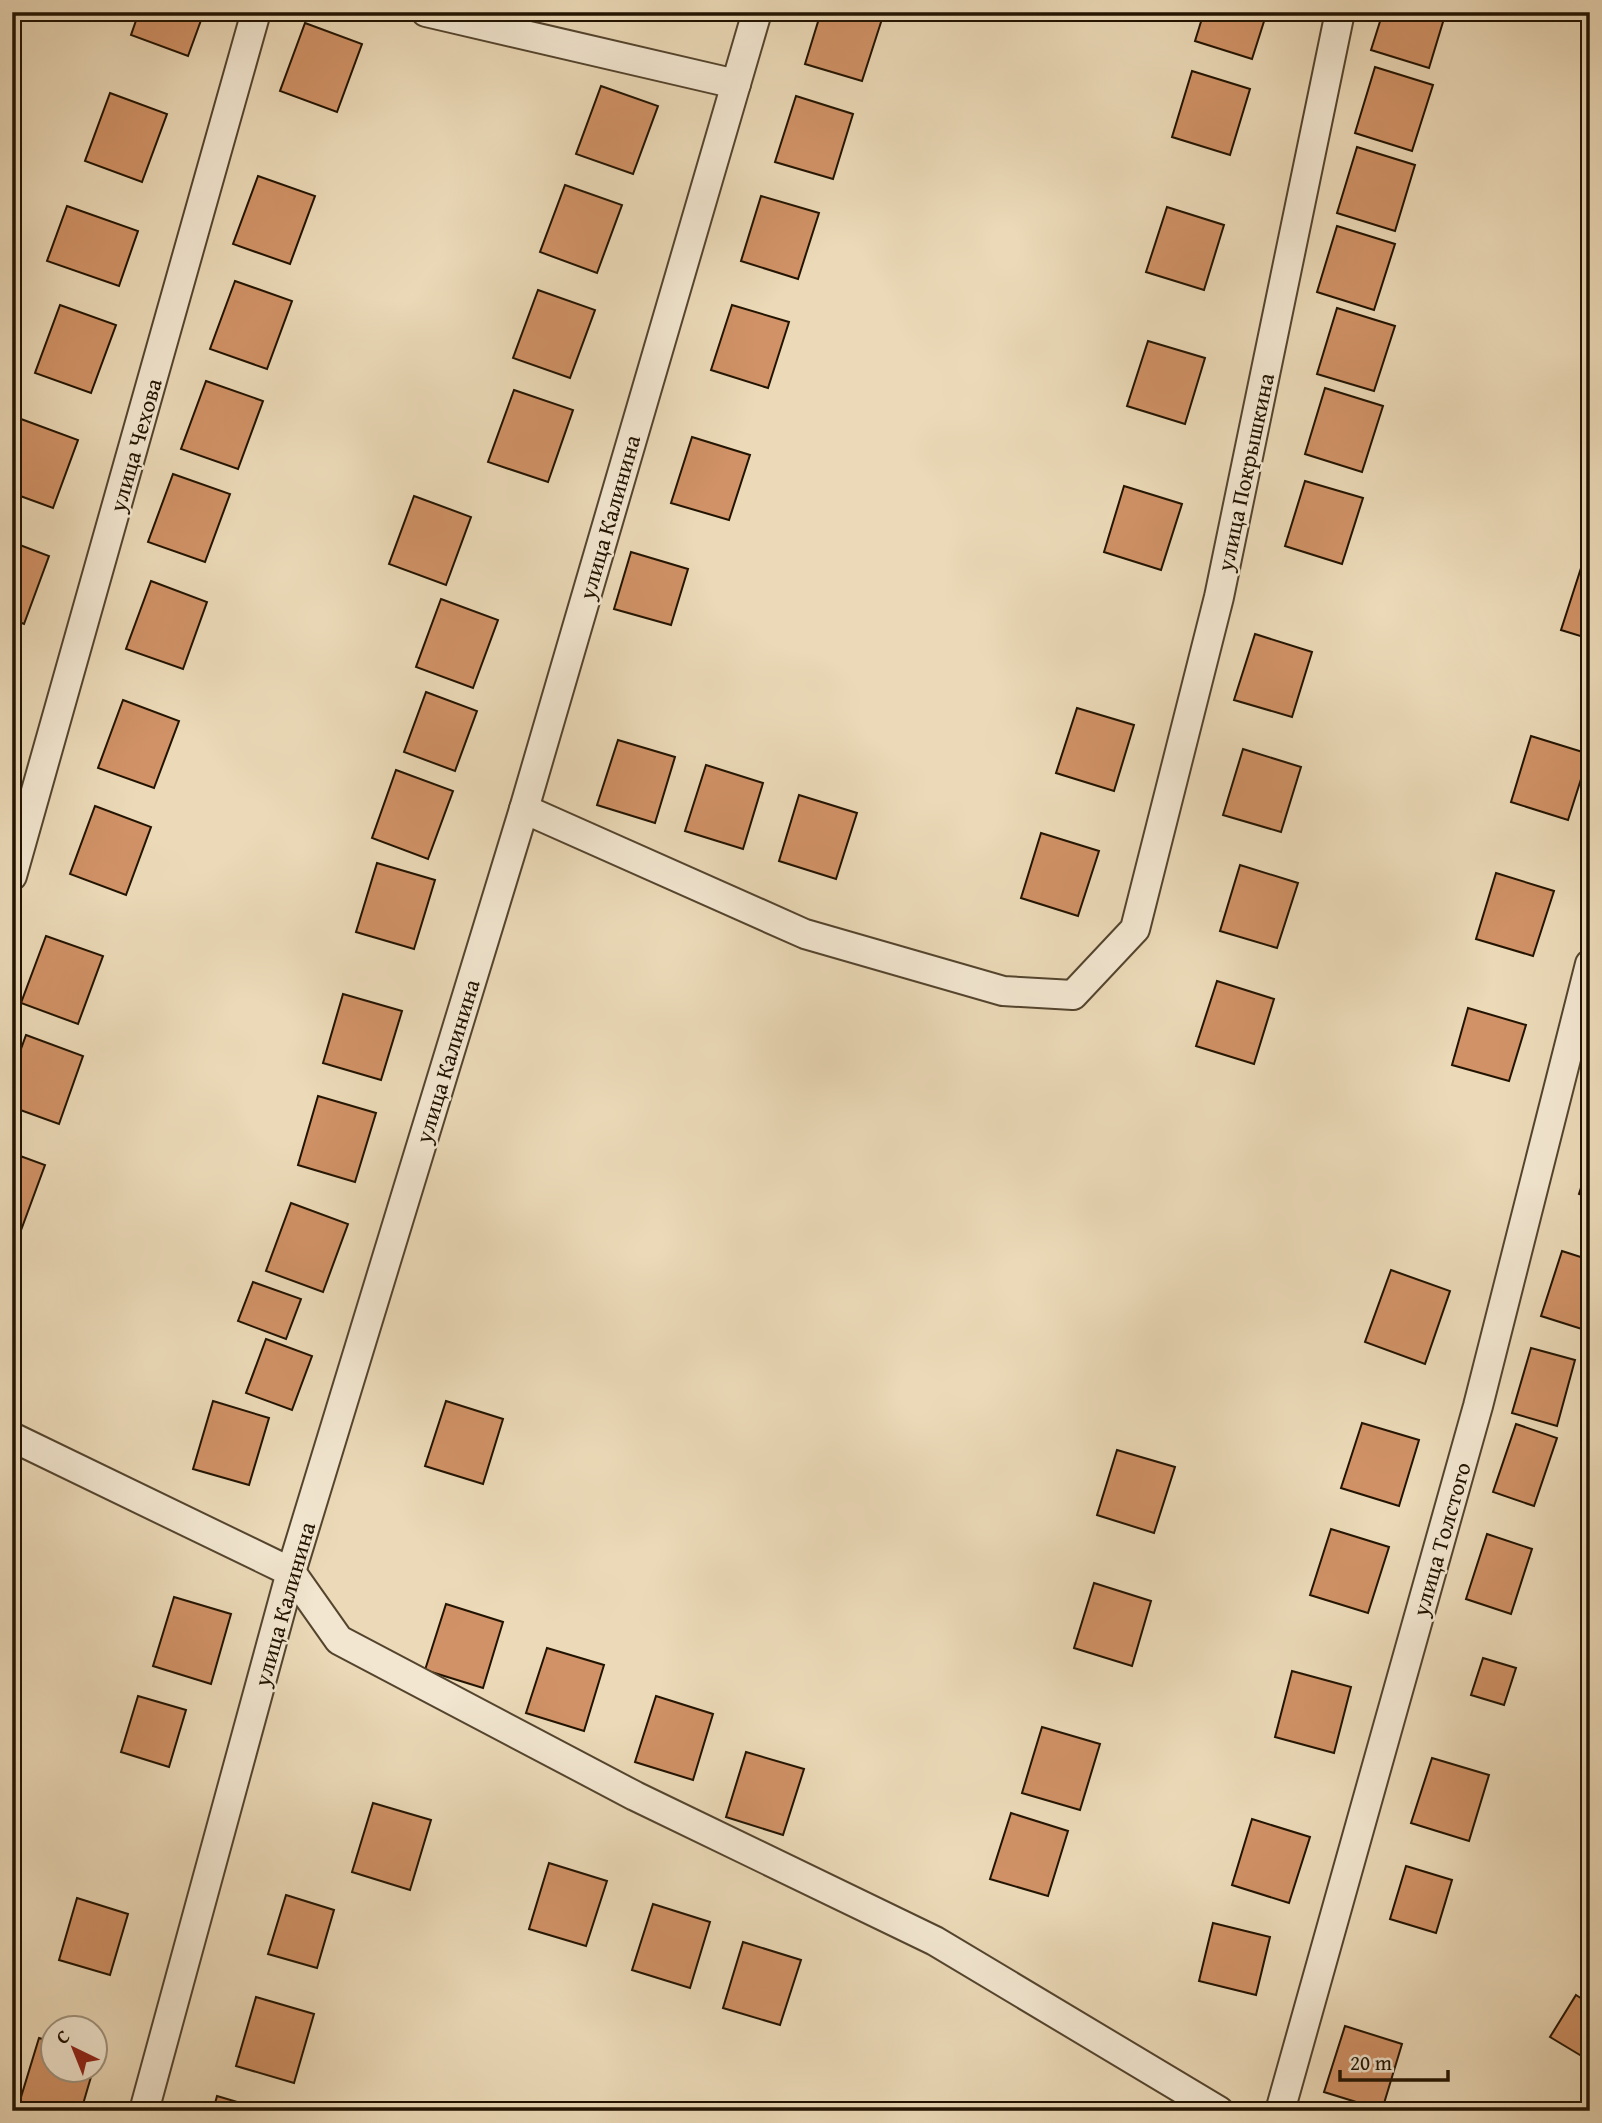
<svg xmlns="http://www.w3.org/2000/svg" width="1602" height="2123" font-family="'Gentium Book Plus',serif">
<style>
.building{fill:#d09266;stroke:#221301;stroke-width:2}
.lines{fill:none;stroke-linecap:round;stroke-linejoin:round}
.minor-casing{stroke:#54442e;stroke-width:32}
.minor{stroke:#f2e6d0;stroke-width:28}
.labels{text-anchor:middle;dominant-baseline:central;stroke-width:5;stroke-linejoin:round;paint-order:stroke}
.street-label{font-size:23px;fill:#221301;stroke:#f2e6d0}
</style>
<rect width="100%" height="100%" fill="#ebd9b7"/>
<filter id="stains"><feTurbulence type="fractalNoise" baseFrequency=".00286" numOctaves="4"/><feColorMatrix values="0 0 0 0 .2 0 0 0 0 .09 0 0 0 0 .02 0 0 0 .5 -.17"/></filter>
<radialGradient id="worn" r=".72"><stop offset=".6" stop-color="#630" stop-opacity="0"/><stop offset="1" stop-color="#630" stop-opacity=".3"/></radialGradient>
<g class="building">
<path d="M139,12H204L188,56L131,35Z"/>
<path d="M821,12H871L883,16L862,81L805,64Z"/>
<path d="M1204,12H1267L1252,59L1195,41Z"/>
<path d="M1383,12H1446L1429,68L1371,50Z"/>
<path d="M305,23L362,44L337,112L280,91Z"/>
<path d="M1375,67L1433,85L1412,151L1355,133Z"/>
<path d="M1192,71L1250,89L1230,155L1172,137Z"/>
<path d="M601,86L658,106L633,174L576,154Z"/>
<path d="M110,93L167,114L142,182L85,161Z"/>
<path d="M796,96L853,114L833,179L775,162Z"/>
<path d="M1357,147L1415,165L1395,231L1337,213Z"/>
<path d="M258,176L315,196L290,264L233,244Z"/>
<path d="M565,185L622,205L597,273L540,252Z"/>
<path d="M761,196L819,213L798,279L741,261Z"/>
<path d="M67,206L138,231L119,286L47,261Z"/>
<path d="M1167,207L1224,225L1204,290L1146,272Z"/>
<path d="M1337,226L1395,244L1374,310L1317,292Z"/>
<path d="M235,281L292,301L267,369L210,349Z"/>
<path d="M538,290L595,310L570,378L513,358Z"/>
<path d="M60,305L116,325L91,393L35,373Z"/>
<path d="M732,305L789,322L768,388L711,370Z"/>
<path d="M1337,308L1395,326L1374,391L1317,374Z"/>
<path d="M1148,341L1205,358L1185,424L1127,406Z"/>
<path d="M206,381L263,401L238,469L181,449Z"/>
<path d="M1325,388L1383,406L1362,472L1305,454Z"/>
<path d="M514,390L573,410L548,482L488,462Z"/>
<path d="M21,419L78,440L53,508L12,493V443Z"/>
<path d="M692,437L750,455L729,520L671,503Z"/>
<path d="M173,474L230,494L205,562L148,542Z"/>
<path d="M1305,481L1363,498L1342,564L1285,546Z"/>
<path d="M1124,486L1182,504L1161,570L1104,552Z"/>
<path d="M414,496L471,517L446,585L389,564Z"/>
<path d="M12,542L49,556L24,624L12,619Z"/>
<path d="M631,552L688,569L671,625L614,609Z"/>
<path d="M1582,565L1590,567V639L1561,630Z"/>
<path d="M151,581L207,602L183,669L126,649Z"/>
<path d="M441,599L498,620L473,688L416,667Z"/>
<path d="M1255,634L1312,652L1292,717L1234,700Z"/>
<path d="M426,692L477,711L455,771L404,752Z"/>
<path d="M123,700L179,721L154,788L98,768Z"/>
<path d="M1077,708L1134,725L1114,791L1056,773Z"/>
<path d="M1531,736L1589,754L1568,820L1511,802Z"/>
<path d="M618,740L675,757L655,823L597,805Z"/>
<path d="M1243,749L1301,767L1281,832L1223,815Z"/>
<path d="M706,765L763,783L743,849L685,831Z"/>
<path d="M396,770L453,791L428,859L372,838Z"/>
<path d="M799,795L857,813L836,879L779,861Z"/>
<path d="M95,806L151,827L126,895L70,874Z"/>
<path d="M1041,833L1099,851L1078,916L1021,898Z"/>
<path d="M377,863L435,880L414,949L356,932Z"/>
<path d="M1240,865L1298,883L1277,948L1220,931Z"/>
<path d="M1496,873L1554,891L1533,956L1476,939Z"/>
<path d="M46,936L103,956L78,1024L21,1003Z"/>
<path d="M1217,981L1274,999L1254,1064L1196,1046Z"/>
<path d="M343,994L402,1011L381,1080L323,1063Z"/>
<path d="M1468,1008L1526,1025L1509,1081L1452,1065Z"/>
<path d="M26,1035L83,1056L59,1124L12,1107V1074Z"/>
<path d="M318,1096L376,1113L355,1182L298,1165Z"/>
<path d="M12,1153L45,1165L20,1233L12,1230Z"/>
<path d="M1590,1160V1198L1579,1194Z"/>
<path d="M291,1203L348,1224L323,1292L266,1271Z"/>
<path d="M1562,1251L1590,1260V1317L1585,1330L1541,1316Z"/>
<path d="M1391,1270L1450,1291L1425,1364L1365,1342Z"/>
<path d="M253,1282L301,1299L286,1339L238,1321Z"/>
<path d="M266,1339L312,1356L292,1410L246,1393Z"/>
<path d="M1531,1348L1575,1360L1557,1426L1512,1413Z"/>
<path d="M213,1401L269,1418L249,1485L193,1469Z"/>
<path d="M446,1401L503,1419L483,1484L425,1466Z"/>
<path d="M1362,1423L1419,1440L1399,1506L1341,1488Z"/>
<path d="M1516,1424L1557,1438L1534,1506L1493,1492Z"/>
<path d="M1117,1450L1175,1467L1154,1533L1097,1515Z"/>
<path d="M1331,1529L1389,1547L1368,1613L1310,1595Z"/>
<path d="M1487,1534L1532,1549L1511,1614L1466,1599Z"/>
<path d="M1094,1583L1151,1601L1132,1666L1074,1648Z"/>
<path d="M174,1597L231,1614L211,1684L153,1666Z"/>
<path d="M446,1604L503,1622L483,1688L425,1670Z"/>
<path d="M547,1648L604,1665L584,1731L526,1713Z"/>
<path d="M1483,1658L1516,1668L1504,1705L1471,1695Z"/>
<path d="M1292,1671L1351,1687L1334,1753L1275,1737Z"/>
<path d="M138,1696L186,1710L169,1767L121,1752Z"/>
<path d="M656,1696L713,1714L693,1780L635,1762Z"/>
<path d="M1042,1727L1100,1744L1080,1810L1022,1793Z"/>
<path d="M746,1752L804,1769L783,1835L726,1817Z"/>
<path d="M1432,1758L1489,1775L1469,1841L1411,1823Z"/>
<path d="M373,1803L431,1820L410,1890L352,1872Z"/>
<path d="M1011,1813L1068,1831L1048,1896L990,1879Z"/>
<path d="M1252,1819L1310,1837L1289,1903L1232,1885Z"/>
<path d="M549,1863L607,1881L586,1946L529,1929Z"/>
<path d="M1406,1866L1452,1880L1436,1933L1390,1919Z"/>
<path d="M286,1895L334,1910L317,1968L268,1954Z"/>
<path d="M77,1898L128,1914L110,1975L59,1960Z"/>
<path d="M653,1904L710,1922L690,1988L632,1970Z"/>
<path d="M1213,1923L1270,1937L1256,1995L1199,1981Z"/>
<path d="M743,1942L801,1960L780,2025L723,2008Z"/>
<path d="M1576,1995L1590,2004V2061L1550,2037Z"/>
<path d="M256,1997L314,2014L294,2083L236,2066Z"/>
<path d="M1345,2026L1402,2044L1382,2110L1324,2092Z"/>
<path d="M39,2038L52,2042V2070H93L81,2111H29L18,2107Z"/>
<path d="M217,2096L268,2111H213Z"/>
</g>
<g class="lines">
<g class="minor-casing">
<g id="minor">
<path d="M426,12L736,84"/>
<path d="M524,809L805,934L1003,991L1073,995L1135,929L1219,597L1340,12"/>
<path d="M12,876L256,12"/>
<path d="M12,1437L291,1572L339,1640L635,1796L935,1941L1219,2111"/>
<path d="M144,2111L291,1572L524,809L757,12"/>
<path d="M1280,2111L1478,1406L1590,964"/>
</g>
</g>
<use href="#minor" class="minor"/>
</g>
<g class="labels">
<g class="street-label">
<text transform="translate(135 445) rotate(-74)">улица Чехова</text>
<text transform="translate(1245 472) rotate(-78)">улица Покрышкина</text>
<text transform="translate(609 517) rotate(-74)">улица Калинина</text>
<text transform="translate(447 1061) rotate(-73)">улица Калинина</text>
<text transform="translate(1441 1539) rotate(-74)">улица Толстого</text>
<text transform="translate(284 1604) rotate(-74)">улица Калинина</text>
</g>
</g>
<rect width="1602" height="2123" fill="none" stroke="#ebd9b7" stroke-width="42"/>
<rect x="14" y="14" width="1574" height="2095" fill="none" stroke="#221301" stroke-width="3.5"/>
<rect x="21" y="21" width="1560" height="2081" fill="none" stroke="#221301" stroke-width="2"/>
<g transform="translate(74 2049) rotate(317)"><circle r="33" fill="#f2e6d0" stroke="#9f927d" stroke-width="2"/>
<path d="M0-5L12 26L0 18L-12 26Z" fill="#8f2418"/>
<text y="-10" font-size="19" font-weight="bold" text-anchor="middle" fill="#221301">С</text>
</g>
<path d="M1340 2070v10h108v-10" fill="none" stroke="#221301" stroke-width="3.5"/>
<text x="1350" y="2070" font-size="21" fill="#221301" stroke="#f2e6d0" stroke-width="5" paint-order="stroke">20 m</text>
<rect width="100%" height="100%" filter="url(#stains)"/>
<rect width="100%" height="100%" fill="url(#worn)"/>
</svg>
